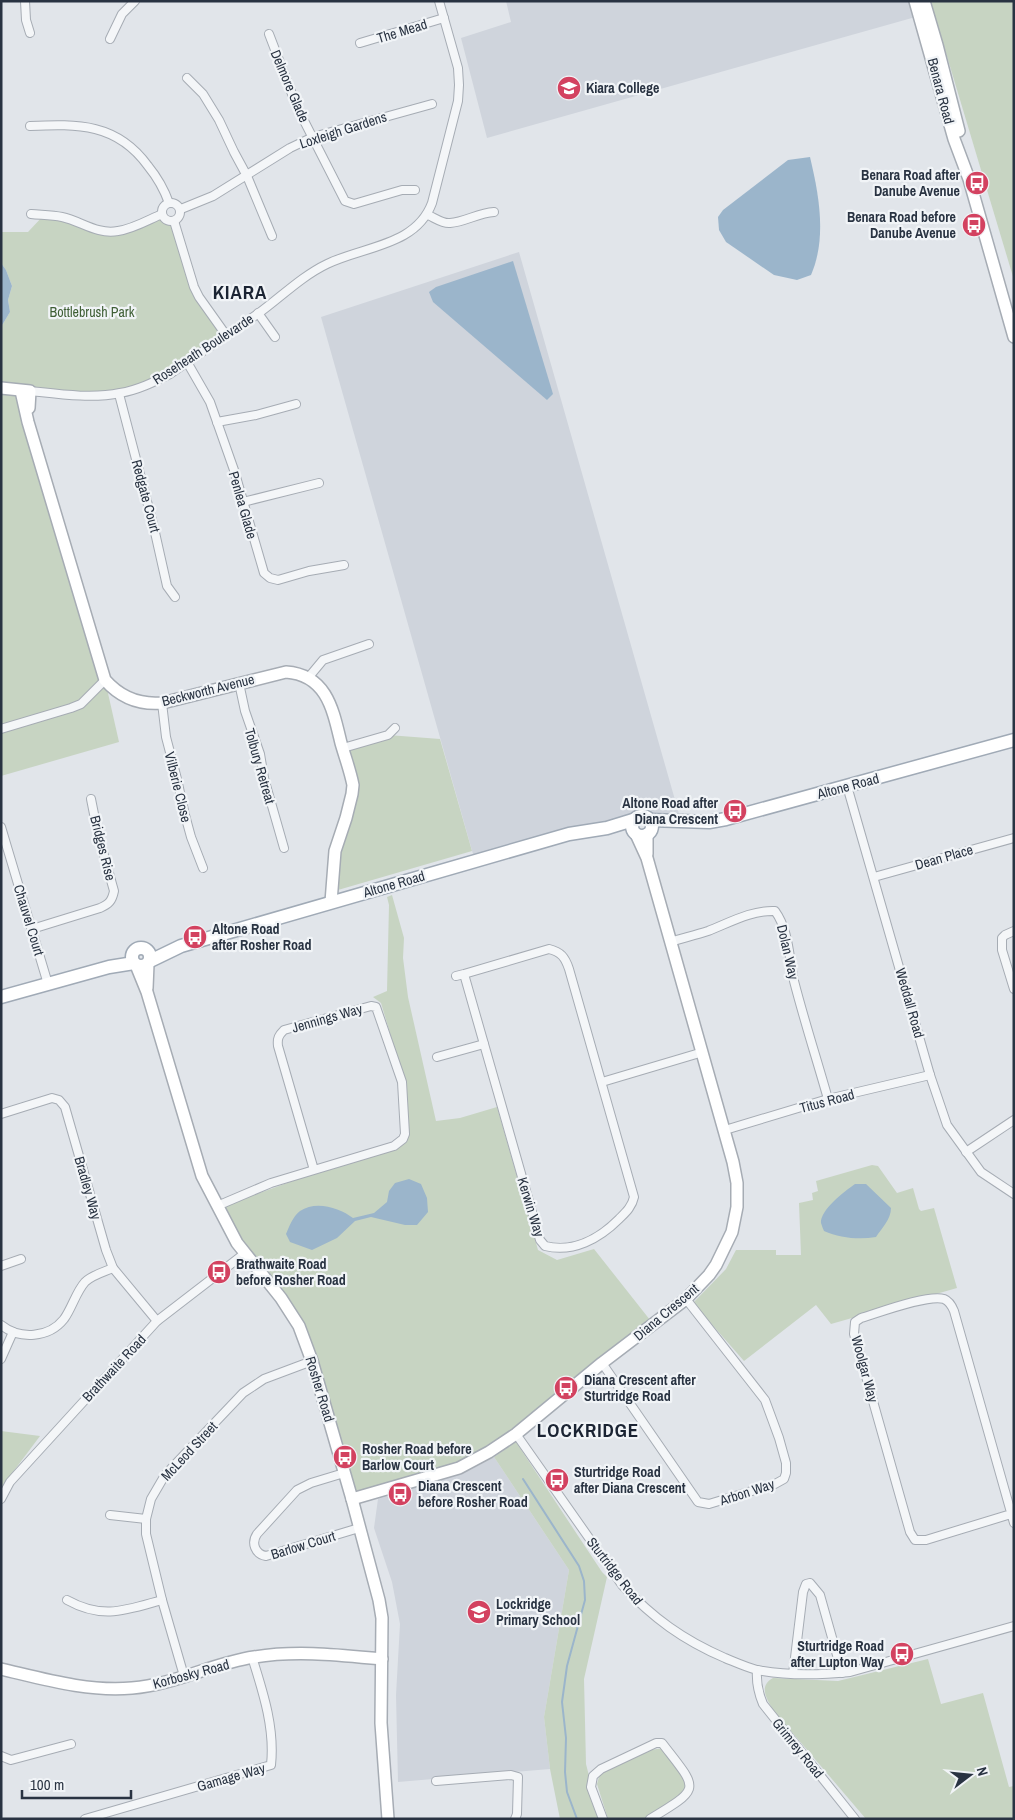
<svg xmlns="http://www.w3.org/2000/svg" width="1015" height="1820" font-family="'Archivo Narrow',sans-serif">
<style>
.built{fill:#cfd4dc}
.green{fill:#c7d4c2}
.water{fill:#9bb5cb}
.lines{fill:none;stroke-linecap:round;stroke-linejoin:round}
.stream{stroke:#9bb5cb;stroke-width:2}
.street-casing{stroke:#a6acb4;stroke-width:10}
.secondary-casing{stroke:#a6acb4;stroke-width:14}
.primary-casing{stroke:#a0aab6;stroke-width:15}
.street{stroke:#f4f6f8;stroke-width:8}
.secondary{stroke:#fff;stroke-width:11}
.primary{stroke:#fff;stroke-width:12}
.labels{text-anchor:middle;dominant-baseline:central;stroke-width:4.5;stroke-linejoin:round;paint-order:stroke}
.street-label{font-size:14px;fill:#293342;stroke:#f1f4f7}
.poi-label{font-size:14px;font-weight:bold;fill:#293342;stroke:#f1f4f7;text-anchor:start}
.park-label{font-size:14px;fill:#3f5f35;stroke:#f1f4f7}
.district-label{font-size:19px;font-weight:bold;letter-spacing:1px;fill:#1b2433;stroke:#f1f4f7}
</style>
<rect width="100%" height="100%" fill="#e1e5ea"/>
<g class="built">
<path d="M506,1H915L919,16L487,138L461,38L511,22Z"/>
<path d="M519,252L681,821L638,816L475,861L321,317Z"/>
<path d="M494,1457L569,1570L544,1717L550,1769L398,1782L396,1695L400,1624L392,1582L374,1528L378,1499L470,1470Z"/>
</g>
<g class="green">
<path d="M931,1H1014V280L934,13Z"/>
<path d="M162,214L167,220L174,221L191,279L226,335L170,374L119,394L21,391L105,680L119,742L1,776V327L10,312L8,300L12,286L6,270L1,263V232H28L44,215L106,232Z"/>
<path d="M388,735L440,739L472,851L338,890L334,880L350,803L343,748Z"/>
<path d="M392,895L404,938L403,958L408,997L436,1121L460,1118L497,1107L538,1250L557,1260L594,1249L654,1325L489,1452L354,1499L320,1366L302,1325L251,1255L221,1207L315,1173L399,1148L407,1141V1090L381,1003L373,997L387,991L389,905L387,897Z"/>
<path d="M872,1165L878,1166L897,1193L913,1188L919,1209L921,1211L934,1208L957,1288L831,1324L816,1305L744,1361L693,1303L726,1269L736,1250H776V1255H801L799,1203L813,1200L812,1193L818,1191L816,1181Z"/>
<path d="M1,1431L40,1436L7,1480L1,1492Z"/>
<path d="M516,1442L602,1572L607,1577L584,1679L586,1764L600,1819H560L550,1769L544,1717L569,1570L494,1457Z"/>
<path d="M928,1659L941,1704L983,1693L1009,1787L1014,1786V1819H866L773,1710C767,1699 758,1686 773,1678L838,1681Z"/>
<path d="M664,1748L686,1775L687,1787L676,1799L643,1819H608L597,1784L600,1773L643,1751Z"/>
</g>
<g class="water">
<path d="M810,157C819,195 827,238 811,275L797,280L774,275L726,242L719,230L718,217L723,210L788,160Z"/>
<path d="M513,261L553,394L547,400L433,302L429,292L436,287Z"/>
<path d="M1,263L6,270L12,286L8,300L10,312L1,327Z"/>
<path d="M409,1179L421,1184L427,1198L428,1212L417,1225H405L371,1217L355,1221L337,1238L312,1250L290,1242L286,1234C289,1227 293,1216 300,1211C316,1200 340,1208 353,1218L374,1213L387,1202L389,1191L395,1183Z"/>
<path d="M855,1184H866L891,1208C891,1219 882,1228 876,1237C859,1240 840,1238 824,1231C823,1229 822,1226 821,1223C820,1210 845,1191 855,1184Z"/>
</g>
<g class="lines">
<path class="stream" d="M523,1479L579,1566L584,1581L585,1600L567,1666L562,1702L566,1738L565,1772L567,1792L577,1819"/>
<g class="street-casing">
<g id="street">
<path d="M25,1L26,20L30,33"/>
<path d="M269,34L297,107L345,201L354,204L402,190H415"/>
<path d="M110,39L122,14L135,1"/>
<path d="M360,43L444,18"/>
<path d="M187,78L203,94L219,120L234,152L247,176L272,236"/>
<path d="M30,126C78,124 117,123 148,166C157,177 164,189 169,203"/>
<circle cx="171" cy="212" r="9"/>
<path d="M181,209L213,196L290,148L313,137L432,104"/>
<path d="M31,214C41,215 52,215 62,217C81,221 97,235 118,231C133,229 148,220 162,214"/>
<path d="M428,215C435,218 443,224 450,223C465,222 478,213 494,212"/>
<path d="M174,221L194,287L199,297L226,335"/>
<path d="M258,313L275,337"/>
<path d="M187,362L210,402L234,470L264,573L270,578L278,580L309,571L344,565"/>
<path d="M30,391C58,394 92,399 120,393C138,390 154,382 170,374C200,353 230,333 259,313C281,297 302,276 327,264C364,246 416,246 432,203L458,101L459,85L458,68L439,1"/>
<path d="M119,394L154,528L167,586L175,597"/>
<path d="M217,422L256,415L296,404"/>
<path d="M243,502L319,483"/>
<path d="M308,678L323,660L369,644"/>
<path d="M239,683L245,711L260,754L264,778L284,848"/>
<path d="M162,703L166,737L177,779L185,815L191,837L203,868"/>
<path d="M1,729L71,708L81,704L105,680"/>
<path d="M343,748L388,735L395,728"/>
<path d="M847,786L930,1075L947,1125L981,1172L1014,1194"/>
<path d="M1,827L48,984"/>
<path d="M874,877L1014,838"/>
<path d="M32,929L100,908C109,904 112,901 114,891L98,834L91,799"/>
<path d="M1014,931L1005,935L1002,938V950L1014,989"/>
<path d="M670,942C683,938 696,935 708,931C729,923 751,910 775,911C789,930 789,958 794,981C804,1020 817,1060 828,1099"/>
<path d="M456,976L464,974L549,949C561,952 565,957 569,969L634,1197C632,1207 625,1213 619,1219C599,1239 573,1253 545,1246L540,1240L464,974"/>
<path d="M437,1057L484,1044"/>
<path d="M602,1082L703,1052"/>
<path d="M1,1114L52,1098L59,1100L65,1107L106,1250L113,1268L157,1321"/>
<path d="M725,1130L828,1099L930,1075"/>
<path d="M966,1152L1014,1120"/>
<path d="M217,1206L271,1183L314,1170L278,1046C277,1038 279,1035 284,1030L371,1006L376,1007L402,1082L405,1134L403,1139L394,1146L314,1170"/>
<path d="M1,1266L21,1259"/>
<path d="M1,1325C20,1340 49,1338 64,1319C72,1308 76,1292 85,1282C92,1275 104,1272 113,1268"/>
<path d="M1,1359L13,1332"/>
<path d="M602,1363L698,1502L709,1504L775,1484L784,1479L786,1473V1463L779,1438L765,1400L686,1299"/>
<path d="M516,1434L622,1585C653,1618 683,1640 725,1658C735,1662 746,1667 757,1670C787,1676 820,1675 850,1672L1014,1626"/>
<path d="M344,1473L311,1483L297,1490L257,1534C251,1543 255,1554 266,1556L359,1528"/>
<path d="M1,1499L10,1482L157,1321L244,1254"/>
<path d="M1011,1514L926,1540H915L910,1532L854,1334L855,1322L861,1318C878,1313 928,1294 944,1299C949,1301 952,1306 954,1311L1014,1523"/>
<path d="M110,1515L146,1519"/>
<path d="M67,1600C103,1620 126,1610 162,1600"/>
<path d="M757,1670C756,1683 758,1692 763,1704L855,1819"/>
<path d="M793,1674L803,1592L806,1584L810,1583L820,1595L842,1673"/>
<path d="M184,1676L162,1600L146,1534V1519L151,1499L165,1475L243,1393L264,1379L312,1361"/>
<path d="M1,1756L11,1760L71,1744"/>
<path d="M436,1781L511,1775L518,1777L517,1814L515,1819"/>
<path d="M85,1819L271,1765C275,1728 263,1692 252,1657"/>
<path d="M603,1819L591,1787L593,1776L601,1769L656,1743H662C698,1790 703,1787 650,1819"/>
</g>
</g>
<g class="secondary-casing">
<g id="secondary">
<path d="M915,1L954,139L969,179L1014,337"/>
<path d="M924,1L937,45L959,131"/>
<path d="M1,388L30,391L29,408"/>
<path d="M21,391L28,422L105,680C120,697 139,705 162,703L286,672C327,675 333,710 341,743C345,757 350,770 353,785L352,794L346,818L335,851L331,902"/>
<path d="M647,854V834"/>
<path d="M136,965L147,992L202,1176L237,1243L281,1298L299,1326L312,1361L352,1499L379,1600L382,1618L381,1723L388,1819"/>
<path d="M147,988L148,964"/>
<path d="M352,1499L459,1468L489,1452L516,1434L602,1363L686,1299L709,1275L716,1265L732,1232L737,1207V1183L733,1162L647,858L636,834"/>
<path d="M1,1669C44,1679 88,1692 132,1688C174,1685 213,1663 254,1657C297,1650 339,1655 382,1659"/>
</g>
</g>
<g class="primary-casing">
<g id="primary">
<circle cx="642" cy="826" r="10"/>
<path d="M650,820L709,822L726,819L1014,740"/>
<circle cx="141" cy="957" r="9"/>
<path d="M150,961L181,946L569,834L607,828L633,820"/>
<path d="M1,997L109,967L134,963"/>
</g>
</g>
<use href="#street" class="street"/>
<use href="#secondary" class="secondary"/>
<use href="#primary" class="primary"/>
</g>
<defs>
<g id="school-disc" transform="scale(1.25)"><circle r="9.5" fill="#d34260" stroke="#f1f4f7"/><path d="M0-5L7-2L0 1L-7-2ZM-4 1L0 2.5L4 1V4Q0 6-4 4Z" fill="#fff"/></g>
<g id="bus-disc" transform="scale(1.25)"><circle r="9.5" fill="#d34260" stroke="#f1f4f7"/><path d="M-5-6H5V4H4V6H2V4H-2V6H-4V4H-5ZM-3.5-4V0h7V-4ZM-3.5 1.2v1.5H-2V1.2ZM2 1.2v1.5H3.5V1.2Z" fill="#fff"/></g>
</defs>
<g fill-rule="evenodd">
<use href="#school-disc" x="569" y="88"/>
<use href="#bus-disc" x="977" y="183"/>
<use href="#bus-disc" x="974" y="225"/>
<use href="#bus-disc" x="735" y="811"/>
<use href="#bus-disc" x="195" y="937"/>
<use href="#bus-disc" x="219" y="1272"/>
<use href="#bus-disc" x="566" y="1388"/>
<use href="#bus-disc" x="345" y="1457"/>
<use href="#bus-disc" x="557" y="1480"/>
<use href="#bus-disc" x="400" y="1494"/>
<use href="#school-disc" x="479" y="1612"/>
<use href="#bus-disc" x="902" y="1654"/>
</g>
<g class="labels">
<g class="street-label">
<text transform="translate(402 31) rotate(-17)">The Mead</text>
<text transform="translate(290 86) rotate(67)">Delmore Glade</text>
<text transform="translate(941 91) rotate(75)">Benara Road</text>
<text transform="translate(343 130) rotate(-18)">Loxleigh Gardens</text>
<text transform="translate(203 349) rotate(-33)">Roseheath Boulevarde</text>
<text transform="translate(146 496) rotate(75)">Redgate Court</text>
<text transform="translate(243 505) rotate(74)">Penlea Glade</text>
<text transform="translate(208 690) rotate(-14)">Beckworth Avenue</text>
<text transform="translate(260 766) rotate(74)">Tolbury Retreat</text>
<text transform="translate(848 786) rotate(-15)">Altone Road</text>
<text transform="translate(178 787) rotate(76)">Vilberie Close</text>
<text transform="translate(103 848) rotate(76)">Bridges Rise</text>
<text transform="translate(944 857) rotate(-16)">Dean Place</text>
<text transform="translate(394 884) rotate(-16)">Altone Road</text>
<text transform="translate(29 920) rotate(73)">Chauvel Court</text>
<text transform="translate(788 952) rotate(77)">Dolan Way</text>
<text transform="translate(910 1003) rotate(74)">Weddall Road</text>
<text transform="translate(327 1018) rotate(-16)">Jennings Way</text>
<text transform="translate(827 1101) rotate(-15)">Titus Road</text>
<text transform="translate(88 1188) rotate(74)">Bradley Way</text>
<text transform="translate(531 1207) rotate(73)">Kerwin Way</text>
<text transform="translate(666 1312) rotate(-40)">Diana Crescent</text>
<text transform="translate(114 1368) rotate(-47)">Brathwaite Road</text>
<text transform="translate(865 1369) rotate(75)">Woolgar Way</text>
<text transform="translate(320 1389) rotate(73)">Rosher Road</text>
<text transform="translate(189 1451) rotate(-47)">McLeod Street</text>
<text transform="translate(747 1492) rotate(-18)">Arbon Way</text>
<text transform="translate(303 1545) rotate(-17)">Barlow Court</text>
<text transform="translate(615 1571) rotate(52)">Sturtridge Road</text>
<text transform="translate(191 1674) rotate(-15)">Korbosky Road</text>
<text transform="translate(798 1748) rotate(51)">Grimrey Road</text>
<text transform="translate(231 1777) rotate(-16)">Gamage Way</text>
</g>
<g class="poi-label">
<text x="586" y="88">Kiara College</text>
<text x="960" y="175" text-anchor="end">Benara Road after<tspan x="960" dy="16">Danube Avenue</tspan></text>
<text x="956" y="217" text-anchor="end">Benara Road before<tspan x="956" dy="16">Danube Avenue</tspan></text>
<text x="718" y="803" text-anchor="end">Altone Road after<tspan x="718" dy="16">Diana Crescent</tspan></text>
<text x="212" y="929">Altone Road<tspan x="212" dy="16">after Rosher Road</tspan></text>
<text x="236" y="1264">Brathwaite Road<tspan x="236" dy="16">before Rosher Road</tspan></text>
<text x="584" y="1380">Diana Crescent after<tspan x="584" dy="16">Sturtridge Road</tspan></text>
<text x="362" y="1449">Rosher Road before<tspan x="362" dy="16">Barlow Court</tspan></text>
<text x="574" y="1472">Sturtridge Road<tspan x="574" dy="16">after Diana Crescent</tspan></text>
<text x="418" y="1486">Diana Crescent<tspan x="418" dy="16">before Rosher Road</tspan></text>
<text x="496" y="1604">Lockridge<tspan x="496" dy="16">Primary School</tspan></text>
<text x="884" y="1646" text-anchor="end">Sturtridge Road<tspan x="884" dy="16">after Lupton Way</tspan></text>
</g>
<g class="park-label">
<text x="92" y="312">Bottlebrush Park</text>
</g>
<g class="district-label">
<text x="240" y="292">KIARA</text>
<text x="588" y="1430">LOCKRIDGE</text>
</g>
</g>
<rect width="1015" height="1820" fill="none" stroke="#293342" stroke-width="5"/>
<g transform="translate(970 1775) rotate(74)" stroke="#f1f4f7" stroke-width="4" paint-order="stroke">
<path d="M0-4L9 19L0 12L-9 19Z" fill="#293342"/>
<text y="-8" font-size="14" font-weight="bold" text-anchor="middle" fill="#293342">N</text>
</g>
<path d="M22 1790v8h109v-8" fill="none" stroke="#293342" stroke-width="2.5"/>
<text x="30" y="1790" font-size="15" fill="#293342" stroke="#f1f4f7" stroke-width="4" paint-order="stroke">100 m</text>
</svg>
